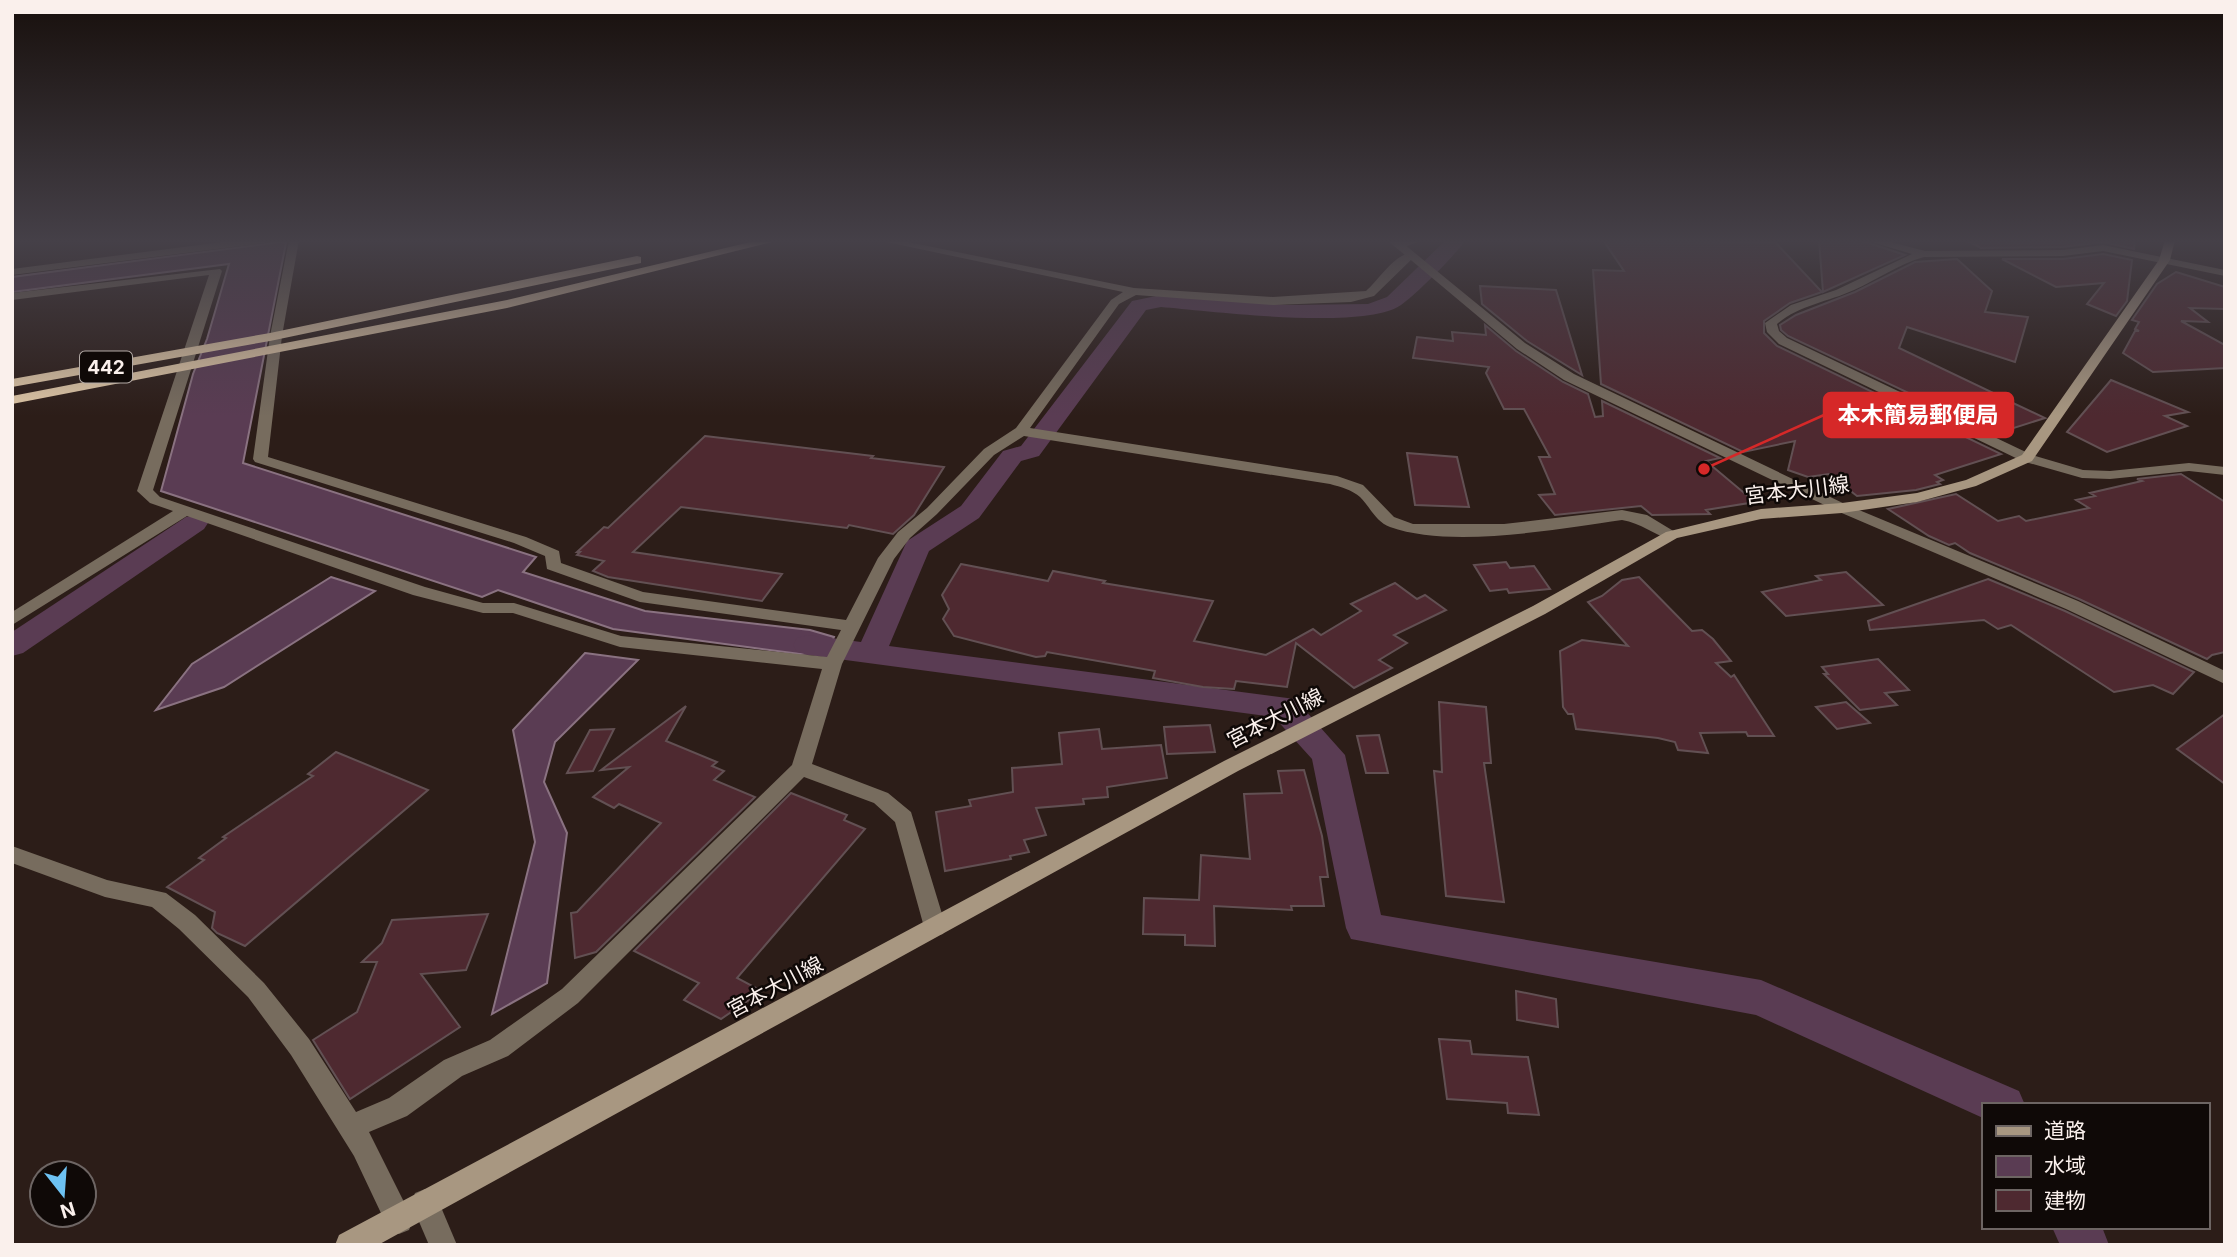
<svg xmlns="http://www.w3.org/2000/svg" width="2237" height="1257" font-family="Inter,'Noto Sans JP',sans-serif">
<style>
.water{fill:#5a3c53;stroke:#8a7281;stroke-width:2}
.lines{fill:none;stroke-linecap:round;stroke-linejoin:round}
.canal{fill:#5a3c53;fill-rule:evenodd}
.building{fill:#4e2930;stroke:#625053;stroke-width:2}
.minor{fill:#776c5e;fill-rule:evenodd}
.tertiary{fill:#776c5e;fill-rule:evenodd}
.secondary{fill:#a89781;fill-rule:evenodd}
.trunk{fill:#e0c8a7;fill-rule:evenodd}
.labels{text-anchor:middle;dominant-baseline:central;stroke-width:5;stroke-linejoin:round;paint-order:stroke}
.shield{fill:#0f0907;stroke:#b4aba7;stroke-width:2}
.shield-label{font-size:19px;font-weight:bold;fill:#faf0ec}
.street-label{font-size:21px;fill:#faf0ec;stroke:#0f0907}
.leader{fill:none;stroke:#d62828;stroke-width:2.5}
.callout-dot{fill:#d62828;stroke:#0f0907;stroke-width:2.5}
.callout{fill:#d62828;stroke:#d62828;stroke-width:2.5}
.callout-label{font-size:23px;text-anchor:middle;font-weight:bold;fill:#fff}
</style>
<rect width="100%" height="100%" fill="#2c1d18"/>
<g class="water">
<path d="M280,242L286,243L243,463L536,557L523,572L645,611L810,630L834,637L827,652L800,654L613,629L498,590L482,597L161,491L193,374L207,339L229,264L12,292V277Z"/>
<path d="M331,577L375,591L224,687L156,710L192,664Z"/>
<path d="M585,653L638,660L555,742L544,782L567,833L547,983L492,1014L535,842L513,730Z"/>
</g>
<g class="lines">
<g class="canal">
<path d="M1446,240H1466C1454,256 1417,294 1401,305C1363,331 1211,311 1161,307L1146,310L1039,456L1021,461L979,518L929,551L889,646L1295,699L1345,755L1381,915L1761,980L2019,1091L2025,1105H1983V1118L1756,1015L1351,939L1346,928L1312,759L1274,717L808,655L797,652L793,645L797,638L808,635L861,642L907,541L961,506L1003,451L1021,446L1132,301L1161,295L1287,305L1368,304L1387,297Z"/>
<path d="M195,515L204,517L208,523L204,529L23,653L12,656V632L186,517Z"/>
<path d="M2052,1227H2102L2109,1245H2060Z"/>
</g>
</g>
<g class="building">
<path d="M1603,240L1775,242L1822,292L1790,303L1764,321V333L1777,346L2001,454L1935,475L1943,480L1937,482L1940,484L1916,490L1857,496L1829,474L1808,477L1788,470L1795,441L1743,452L1601,384L1593,270L1624,271Z"/>
<path d="M1819,240L1863,241L1905,255L1823,292Z"/>
<path d="M1966,240H2135L2134,249L2103,242L2063,247L1981,248Z"/>
<path d="M2103,254L2132,260L2127,301L2116,316L2087,304L2104,283L2056,287L2002,259H2063Z"/>
<path d="M1957,259L1992,291L1985,312L2028,317L2015,362L1907,327L1899,348L2006,399L2002,414L2011,402L2045,418L1995,434L1788,336L1781,330L1780,325L1796,315L1855,292L1915,262Z"/>
<path d="M2176,272L2225,287V309L2190,308L2208,322L2181,321L2225,345V368L2153,372L2123,353L2135,331H2139L2135,329L2139,322L2132,320L2157,284Z"/>
<path d="M1480,286L1556,290L1582,375L1527,341L1482,304Z"/>
<path d="M1485,325L1516,351L1563,382L1588,394L1595,417L1603,416L1602,401L1720,458L1706,461L1755,502L1706,510L1710,514L1652,515L1641,506L1555,515L1539,495L1555,494L1539,457H1550L1524,409H1504L1486,373L1489,367L1413,358L1417,337L1453,341L1452,332L1486,335Z"/>
<path d="M2111,380L2188,412L2165,416L2187,426L2107,452L2067,432Z"/>
<path d="M705,436L873,456L871,458L944,467L914,515L893,534L849,525L847,528L681,507L633,552L782,574L762,601L608,577L593,571L604,561L577,555L580,552H577L604,527L608,528Z"/>
<path d="M1407,453L1457,457L1469,507L1415,505Z"/>
<path d="M2181,474L2225,502V652L2212,655L2207,659L2079,599L1970,553L1955,543L1949,545L1929,536L1888,509L1956,494L1998,521L2019,516L2026,521L2089,508L2076,500L2095,496L2090,493L2142,481L2137,479Z"/>
<path d="M1506,562L1510,568L1534,566L1550,589L1509,593L1507,589L1490,591L1474,565Z"/>
<path d="M961,564L1048,581L1053,571L1105,581L1103,583L1213,601L1194,641L1266,655L1313,629L1321,635L1361,611L1351,604L1395,583L1417,599L1425,595L1446,610L1394,635L1407,643L1379,660L1392,668L1354,688L1296,643L1287,687L1236,681L1234,689L1203,687L1153,678L1155,671L1047,652L1045,656L1036,657L954,636L943,619L949,609L942,595Z"/>
<path d="M1846,572L1883,605L1786,616L1762,592L1821,580L1816,576Z"/>
<path d="M1639,577L1692,631L1702,630L1713,639L1731,661L1716,663L1731,677L1734,675L1774,736H1748L1746,732L1700,733L1708,753L1678,750L1675,742L1658,738L1576,729L1573,714H1568L1563,707L1560,651L1582,640L1628,646L1588,602L1602,596L1622,580Z"/>
<path d="M1988,579L2065,611L2194,672L2173,694L2153,685L2114,692L2011,625L1998,629L1984,620L1870,630L1868,621Z"/>
<path d="M1878,659L1909,690L1885,693L1897,705L1860,710L1824,674H1828L1822,667Z"/>
<path d="M1439,702L1486,707L1491,763H1484L1504,902L1446,896L1434,771L1442,772Z"/>
<path d="M1846,702L1870,723L1837,729L1816,707Z"/>
<path d="M686,706L666,741L717,762L712,766L724,771L714,780L755,797L596,952L575,958L571,913L577,912L661,823L619,804L614,808L593,797L629,767L601,770Z"/>
<path d="M2225,714V784L2177,749Z"/>
<path d="M1210,725L1215,752L1167,754L1164,727Z"/>
<path d="M614,729L593,771L567,773L590,730Z"/>
<path d="M1099,729L1102,749L1161,745L1167,778L1107,787L1108,797L1083,799L1084,804L1036,808L1046,835L1024,840L1029,852L1010,856L1011,859L945,871L936,812L971,806L969,800L1013,792L1012,768L1062,764L1059,733Z"/>
<path d="M1379,735L1388,773H1366L1357,736Z"/>
<path d="M336,752L428,790L245,946L217,933L212,928L215,912L167,887L204,860L199,858L226,838L223,837L313,776L308,774Z"/>
<path d="M1304,770L1322,836L1328,877H1320L1324,906H1291L1292,910L1214,906L1215,946L1185,945V935L1143,934L1144,898L1199,900L1201,855L1250,859L1244,794L1282,793L1278,771Z"/>
<path d="M791,793L847,815L844,820L865,829L737,978L762,991L721,1019L684,1000L699,983L634,951Z"/>
<path d="M488,914L466,970L421,974L460,1027L350,1099L313,1040L357,1012L377,962H362L382,943L392,920Z"/>
<path d="M1516,991L1556,999L1558,1027L1517,1020Z"/>
<path d="M1439,1039L1470,1041L1472,1054L1528,1057L1539,1115L1508,1113L1507,1103L1447,1099Z"/>
</g>
<g class="lines">
<g class="minor">
<path d="M238,240H269L264,243L12,275V269Z"/>
<path d="M289,240H299L282,336L268,457L526,537L559,551L561,563L643,592L846,620L878,558L898,532L927,508L984,449L1016,428L1111,300L1123,292L877,240H898L1134,288L1273,297L1366,291C1379,280 1396,251 1414,253V257L1374,296L1351,302L1273,305L1136,295L1119,304L1030,428L1337,476L1363,485L1394,517L1413,524H1504L1622,510L1647,515L1680,535L1672,540C1654,535 1641,523 1622,520C1557,529 1452,549 1390,527C1376,522 1370,507 1360,497C1352,490 1341,487 1330,484L1024,436L994,455L937,514L910,538L894,559L842,664L812,764L888,793L911,812L946,927L943,934L935,936L927,934L924,927L895,822L874,803L804,777L578,1003L508,1056L462,1076L407,1116L369,1132L413,1220L409,1230L399,1234L389,1230L354,1156L291,1055L248,997L179,929L152,907L105,897L12,863V846L107,880L166,893L195,915L264,983L309,1039L356,1112L389,1098L444,1060L490,1040L562,989L792,765L822,669L620,647L513,613H483L413,595L187,516L12,625V612L173,511L150,503L137,491L209,275L12,300V293L220,269L222,271L153,490L160,497L425,587L483,603H514L621,636L827,657L841,630L640,602L547,569L545,556L514,543L255,462L253,459L270,336Z"/>
<path d="M1407,240H1423L1399,249L1394,246Z"/>
<path d="M1865,240H1883L1925,251L2063,250L2103,245L2225,270V276L2103,251L2063,256L1924,257C1898,264 1877,280 1854,290C1828,302 1799,305 1777,324L1779,331L1787,338L2032,455L2083,470L2110,471L2189,463L2225,467V475L2189,471L2110,479L2082,478L2022,461L1779,344L1767,332L1765,323L1791,305L1836,290L1912,254Z"/>
<path d="M425,1189L435,1193L457,1245H429L411,1203L415,1193Z"/>
</g>
<path class="tertiary" d="M1387,240H1399L1525,343L1574,374L1847,505L2078,601L2225,671V684L2066,609L1837,511L1564,380L1517,349Z"/>
<path class="secondary" d="M2165,240H2175L2170,260L2032,461L1976,486L1917,502L1842,513L1761,519L1677,538L1545,614L1238,771L378,1245H335L339,1235L1224,761L1533,606L1666,532L1761,509L1842,503L1917,493L1966,480L2022,455L2159,260Z"/>
<g class="trunk">
<path d="M759,240H780L507,308L12,404V396L507,300Z"/>
<path d="M637,256L641,257V263L270,341L12,387V379L270,333Z"/>
</g>
</g>
<linearGradient id="sky" x2="0" y2="1"><stop stop-color="#18100d"/><stop offset="0.58" stop-color="#454048"/><stop offset="1" stop-color="#454048" stop-opacity="0"/></linearGradient>
<rect width="2237" height="416" fill="url(#sky)"/>
<g class="labels">
<rect class="shield" x="80" y="351.5" width="52" height="31" rx="5"/>
<g class="shield-label">
<text x="106" y="367">442</text>
</g>
<g class="street-label">
<text transform="translate(1797 490) rotate(-7)">宮本大川線</text>
<text transform="translate(1275 718) rotate(-27)">宮本大川線</text>
<text transform="translate(775 987) rotate(-28)">宮本大川線</text>
</g>
</g>
<path class="leader" d="M1704 469L1824 415"/>
<circle class="callout-dot" cx="1704" cy="469" r="7"/>
<rect class="callout" x="1824" y="393" width="189" height="44" rx="7"/>
<g class="callout-label">
<text x="1918" y="423">本木簡易郵便局</text>
</g>
<rect width="2237" height="1257" fill="none" stroke="#faf0ec" stroke-width="28"/>
<rect x="1982" y="1103" width="228" height="126" fill="#0f0907" stroke="#6d6563" stroke-width="2"/>
<rect x="1996" y="1126" width="35" height="10" fill="#a89781" stroke="#6d6563" stroke-width="2"/>
<text x="2044" y="1138" font-size="21" fill="#faf0ec">道路</text>
<rect x="1996" y="1156" width="35" height="21" fill="#5a3c53" stroke="#6d6563" stroke-width="2"/>
<text x="2044" y="1173" font-size="21" fill="#faf0ec">水域</text>
<rect x="1996" y="1190" width="35" height="21" fill="#4e2930" stroke="#6d6563" stroke-width="2"/>
<text x="2044" y="1208" font-size="21" fill="#faf0ec">建物</text>
<g transform="translate(63 1194) rotate(163)"><circle r="33" fill="#0f0907" stroke="#6d6563" stroke-width="2"/>
<path d="M0-5L12 26L0 18L-12 26Z" fill="#6dc2f3"/>
<text y="-10" font-size="19" font-weight="bold" text-anchor="middle" fill="#faf0ec">N</text>
</g>
</svg>
